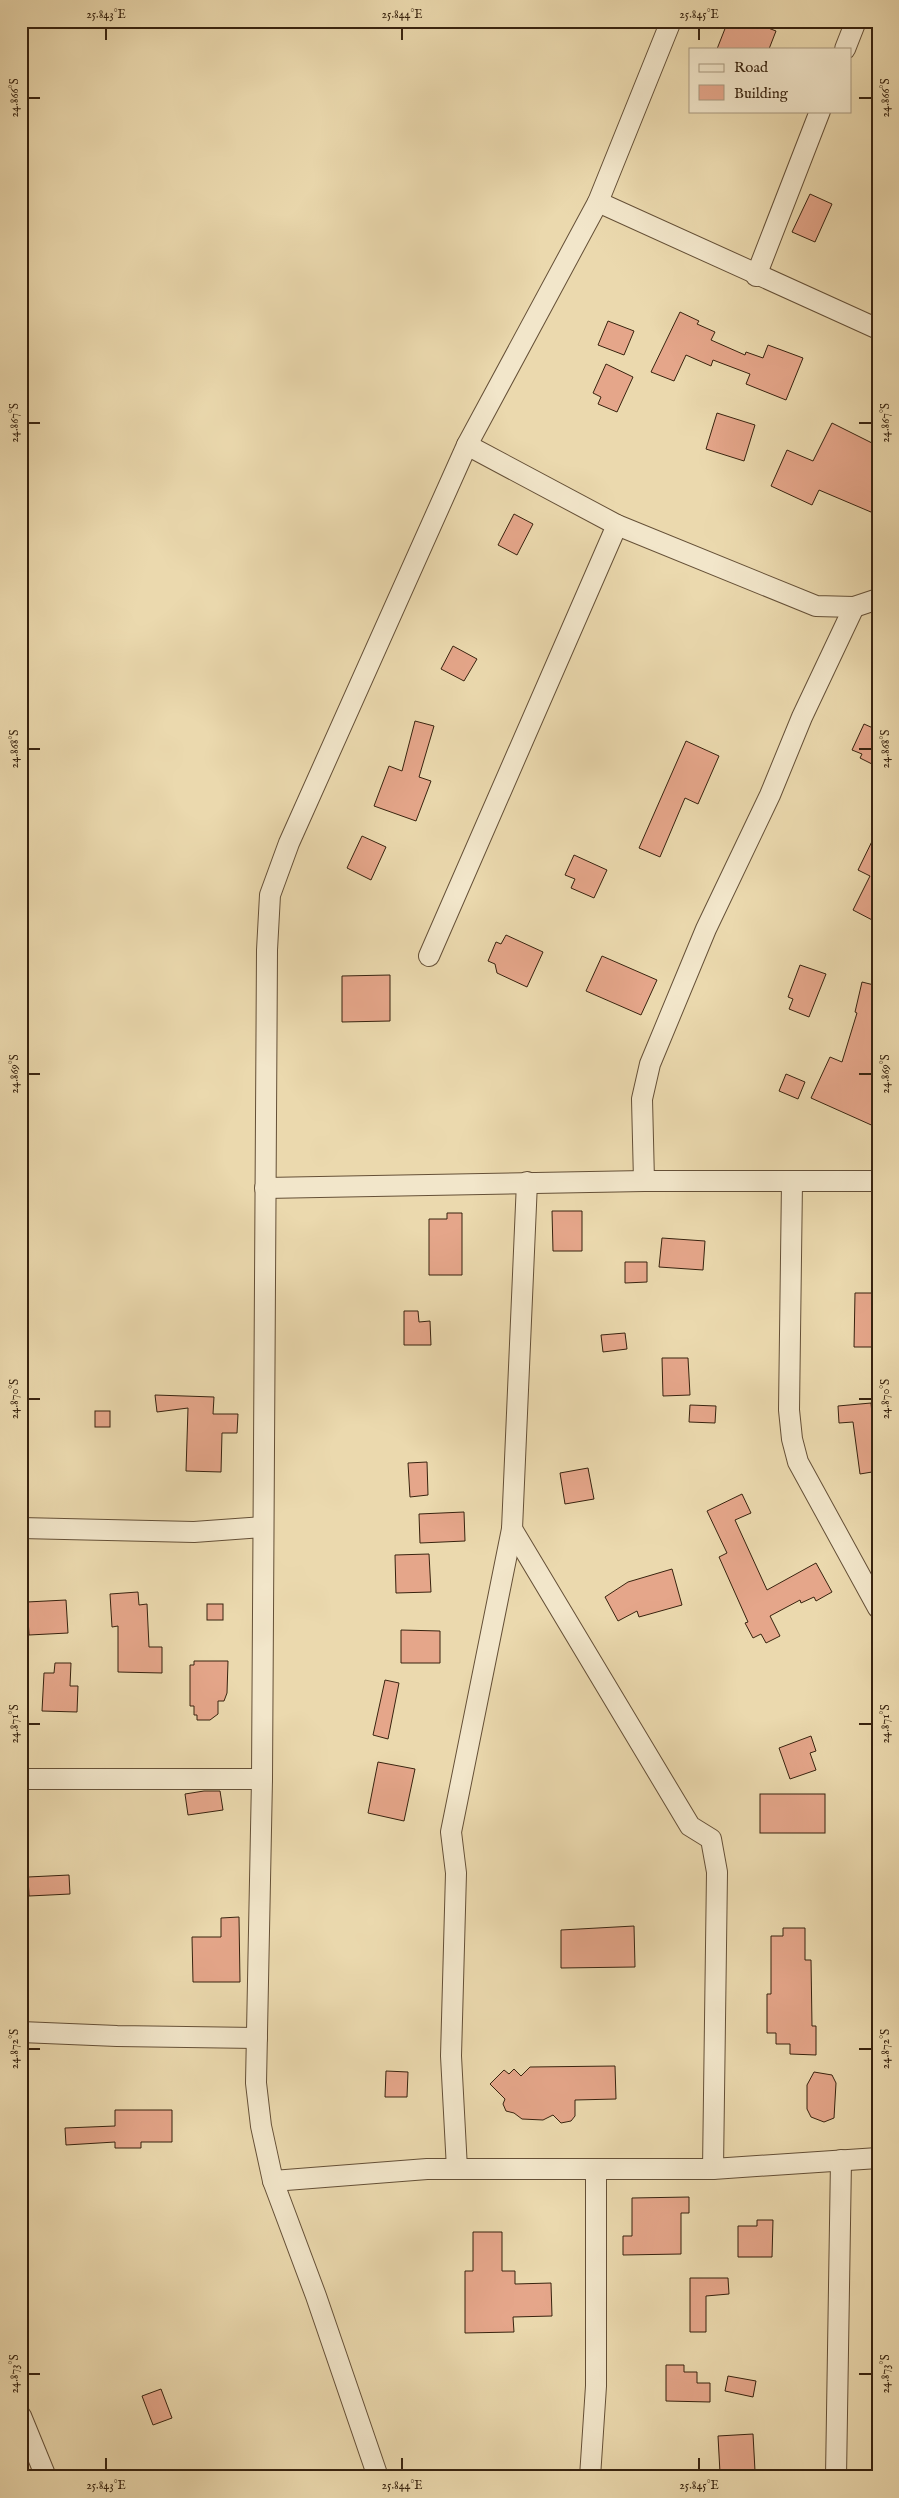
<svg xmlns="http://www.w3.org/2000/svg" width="899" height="2498" font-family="'IM FELL English',serif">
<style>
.building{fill:#e5a68a;stroke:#38230f}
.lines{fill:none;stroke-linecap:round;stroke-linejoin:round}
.minor-casing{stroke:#655037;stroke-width:22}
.minor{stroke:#f2e6ca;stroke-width:20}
.ticks{fill:none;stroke:#38230f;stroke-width:2}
.neatline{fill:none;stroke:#38230f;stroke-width:2}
.ticks-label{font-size:12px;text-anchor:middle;fill:#38230f}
</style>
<rect width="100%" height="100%" fill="#ebd9ae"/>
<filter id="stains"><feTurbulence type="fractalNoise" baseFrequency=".004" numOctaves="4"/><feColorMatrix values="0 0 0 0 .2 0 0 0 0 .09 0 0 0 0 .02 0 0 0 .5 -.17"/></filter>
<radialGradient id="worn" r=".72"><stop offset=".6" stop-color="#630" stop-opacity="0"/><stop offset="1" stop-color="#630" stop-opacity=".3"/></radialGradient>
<g class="building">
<path d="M728,21H750L776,31L769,49H717Z"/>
<path d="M810,194L832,204L815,242L792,232Z"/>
<path d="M680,312L699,321L697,324L715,332L711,340L745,355L746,352L763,358L768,345L803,358L786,400L746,384L750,374L713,360L711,366L686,355L674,381L651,372Z"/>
<path d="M608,321L634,331L624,355L598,345Z"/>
<path d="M606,364L633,377L617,412L598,404L601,397L593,393Z"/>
<path d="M717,413L755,425L744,461L706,449Z"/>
<path d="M832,423L878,446V515L819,490L812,505L771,486L787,450L813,461Z"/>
<path d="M514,514L533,524L517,555L498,545Z"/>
<path d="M453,646L477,659L464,681L441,669Z"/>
<path d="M878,719V767L860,758L862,754L852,750L864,724L873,728Z"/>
<path d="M415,721L434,726L419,777L431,781L416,821L374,806L389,766L402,771Z"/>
<path d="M686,741L719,756L698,804L685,798L660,857L639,848Z"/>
<path d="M878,829V923L853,910L870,876L858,870Z"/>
<path d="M362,836L386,847L371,880L347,868Z"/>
<path d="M574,855L607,870L594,898L571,888L575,879L565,875Z"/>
<path d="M506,935L543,952L527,987L497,973L495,964L488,961L496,942L501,944Z"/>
<path d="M602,956L657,980L641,1015L586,991Z"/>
<path d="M800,965L826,974L809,1017L789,1009L793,999L788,997Z"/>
<path d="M390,975V1021L342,1022V976Z"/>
<path d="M862,982L878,986V1128L811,1098L830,1057L842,1062L857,1013L855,1012Z"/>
<path d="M786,1074L805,1082L798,1099L779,1091Z"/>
<path d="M552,1211H582V1251H553Z"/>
<path d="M447,1213H462V1275H429V1219H447Z"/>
<path d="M662,1238L705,1241L703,1270L659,1267Z"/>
<path d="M625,1262H647V1282L625,1283Z"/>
<path d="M855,1293H878V1347H854Z"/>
<path d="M404,1311H418L419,1322L430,1321L431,1345H404Z"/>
<path d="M625,1333L627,1349L603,1352L601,1335Z"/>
<path d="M662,1358H688L690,1395L663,1396Z"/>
<path d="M155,1395L214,1397L213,1414H238L237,1433H222L221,1472L186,1471L188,1408L157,1412Z"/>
<path d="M871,1403L875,1446L878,1445V1471L860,1474L853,1422L839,1423L838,1406Z"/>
<path d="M690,1405L716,1406L715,1423L689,1422Z"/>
<rect x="95" y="1411" width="15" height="16"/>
<path d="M427,1462L428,1495L410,1497L408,1463Z"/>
<path d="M588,1468L594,1499L565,1504L560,1473Z"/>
<path d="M742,1494L751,1513L735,1520L767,1590L816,1563L832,1592L816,1601L814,1597L801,1603L800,1600L770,1616L780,1636L766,1643L761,1634L753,1638L745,1623L748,1622L719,1557L727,1553L707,1511Z"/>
<path d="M464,1512L465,1541L420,1543L419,1514Z"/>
<path d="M429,1554L431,1592L396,1593L395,1555Z"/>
<path d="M672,1569L682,1605L639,1617L637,1611L618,1621L605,1597L628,1582Z"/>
<path d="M138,1592L139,1605L147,1604L149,1647H162V1673L118,1672V1626L112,1627L110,1594Z"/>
<path d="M66,1600L68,1633L29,1635L27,1602Z"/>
<rect x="207" y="1604" width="16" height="16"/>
<path d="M401,1630L440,1631V1663H401Z"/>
<path d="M194,1661H228L227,1693L224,1701H218V1714L210,1720H197V1715H194V1706H190V1665H194Z"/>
<path d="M55,1663H71L70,1686H78L77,1712L42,1711L44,1673H54Z"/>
<path d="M385,1680L399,1683L388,1739L373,1735Z"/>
<path d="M811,1736L816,1751L810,1753L816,1770L790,1779L779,1748Z"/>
<path d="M378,1762L415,1769L404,1821L368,1813Z"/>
<path d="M204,1791H220L223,1810L188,1815L185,1794Z"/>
<rect x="760" y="1794" width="65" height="39"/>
<path d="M69,1875L70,1894L29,1896L28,1877Z"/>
<path d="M239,1917L240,1982H193L192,1937H221V1918Z"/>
<path d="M634,1926L635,1967L561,1968V1930Z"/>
<path d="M783,1928H805V1960H811L812,2026H816V2055L790,2054V2044H776V2033H767V1994H771V1936H783Z"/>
<path d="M615,2066L616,2099L575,2100V2116L571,2121L561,2123L553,2115L543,2120L522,2119L514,2113L506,2111L503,2104L505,2099L490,2084L504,2070L509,2074L514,2069L521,2076L530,2067Z"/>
<path d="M386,2071L408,2072L407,2097H385Z"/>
<path d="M814,2072L832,2075L836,2083L834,2118L824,2122L811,2117L807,2109V2085Z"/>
<path d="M115,2110H172V2142H141V2148H115V2142L66,2145L65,2128L115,2126Z"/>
<path d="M689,2197V2213H681V2254L623,2255V2236H632V2198Z"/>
<path d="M757,2220H773L772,2257H738V2226H757Z"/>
<path d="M473,2232H502V2271H515V2284L551,2283L552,2316L513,2317L514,2332L465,2333V2271H473Z"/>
<path d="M690,2278H728L729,2294L706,2296V2332H690Z"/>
<path d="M666,2365H684V2372H697V2383H710V2402L666,2401Z"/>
<path d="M728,2376L756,2381L753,2397L725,2391Z"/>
<path d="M161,2389L172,2418L153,2425L142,2396Z"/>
<path d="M753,2434L755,2471L720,2473L718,2436Z"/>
</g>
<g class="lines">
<g class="minor-casing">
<g id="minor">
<path d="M845,49L856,21"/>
<path d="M598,202L878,329"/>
<path d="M756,276L820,111"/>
<path d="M467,445L617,525L816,606L854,607L878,599"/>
<path d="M429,956L617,525"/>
<path d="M644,1181L642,1099L650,1064L706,929L770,795L802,717L854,607"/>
<path d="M792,1182L789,1410L792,1439L798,1462L878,1608"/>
<path d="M265,1188L644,1181H878"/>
<path d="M21,1528L194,1532L262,1527"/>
<path d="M512,1529L690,1826L711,1839L717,1872L713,2169"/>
<path d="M21,1779H262"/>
<path d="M21,2032L117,2036L257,2038"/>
<path d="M457,2169L451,2056L456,1873L451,1832L512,1529L527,1182"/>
<path d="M273,2181L427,2169H713L878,2158"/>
<path d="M21,2416L46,2477"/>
<path d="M378,2477L316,2296L273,2181L261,2126L256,2083L262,1779L267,950L270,895L289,843L467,445L598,202L671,21"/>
<path d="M590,2477L596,2386V2169"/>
<path d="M836,2477L841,2160"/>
</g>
</g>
<use href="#minor" class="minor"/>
</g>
<path class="ticks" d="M106,28V40M402,28V40M699,28V40M28,98H40M859,98H872M28,423H40M859,423H872M28,749H40M859,749H872M28,1074H40M859,1074H872M28,1399H40M859,1399H872M28,1724H40M859,1724H872M28,2049H40M859,2049H872M28,2374H40M859,2374H872M106,2458V2470M402,2458V2470M699,2458V2470"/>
<rect width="899" height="2498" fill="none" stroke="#ebd9ae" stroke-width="55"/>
<rect x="689" y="48" width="162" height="65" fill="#f2e6ca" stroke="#a8987f"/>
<rect x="699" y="64" width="25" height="8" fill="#f2e6ca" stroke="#a8987f"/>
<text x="734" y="72" font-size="15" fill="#38230f">Road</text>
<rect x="699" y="85" width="25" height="15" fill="#e5a68a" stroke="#a8987f"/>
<text x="734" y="98" font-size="15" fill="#38230f">Building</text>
<rect x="28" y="28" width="844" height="2442" class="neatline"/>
<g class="ticks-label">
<text x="106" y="18">25.843°E</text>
<text x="402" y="18">25.844°E</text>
<text x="699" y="18">25.845°E</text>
<text transform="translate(14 98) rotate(-90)" y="4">24.866°S</text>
<text transform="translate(885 98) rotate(-90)" y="4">24.866°S</text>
<text transform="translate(14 423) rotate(-90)" y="4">24.867°S</text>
<text transform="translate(885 423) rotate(-90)" y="4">24.867°S</text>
<text transform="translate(14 749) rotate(-90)" y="4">24.868°S</text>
<text transform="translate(885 749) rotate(-90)" y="4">24.868°S</text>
<text transform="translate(14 1074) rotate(-90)" y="4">24.869°S</text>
<text transform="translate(885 1074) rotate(-90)" y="4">24.869°S</text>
<text transform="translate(14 1399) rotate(-90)" y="4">24.870°S</text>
<text transform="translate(885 1399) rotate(-90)" y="4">24.870°S</text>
<text transform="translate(14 1724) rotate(-90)" y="4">24.871°S</text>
<text transform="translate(885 1724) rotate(-90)" y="4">24.871°S</text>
<text transform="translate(14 2049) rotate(-90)" y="4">24.872°S</text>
<text transform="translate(885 2049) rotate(-90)" y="4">24.872°S</text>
<text transform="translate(14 2374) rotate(-90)" y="4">24.873°S</text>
<text transform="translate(885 2374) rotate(-90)" y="4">24.873°S</text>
<text x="106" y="2489">25.843°E</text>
<text x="402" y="2489">25.844°E</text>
<text x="699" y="2489">25.845°E</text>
</g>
<rect width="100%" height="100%" filter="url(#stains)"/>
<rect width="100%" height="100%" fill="url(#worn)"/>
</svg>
